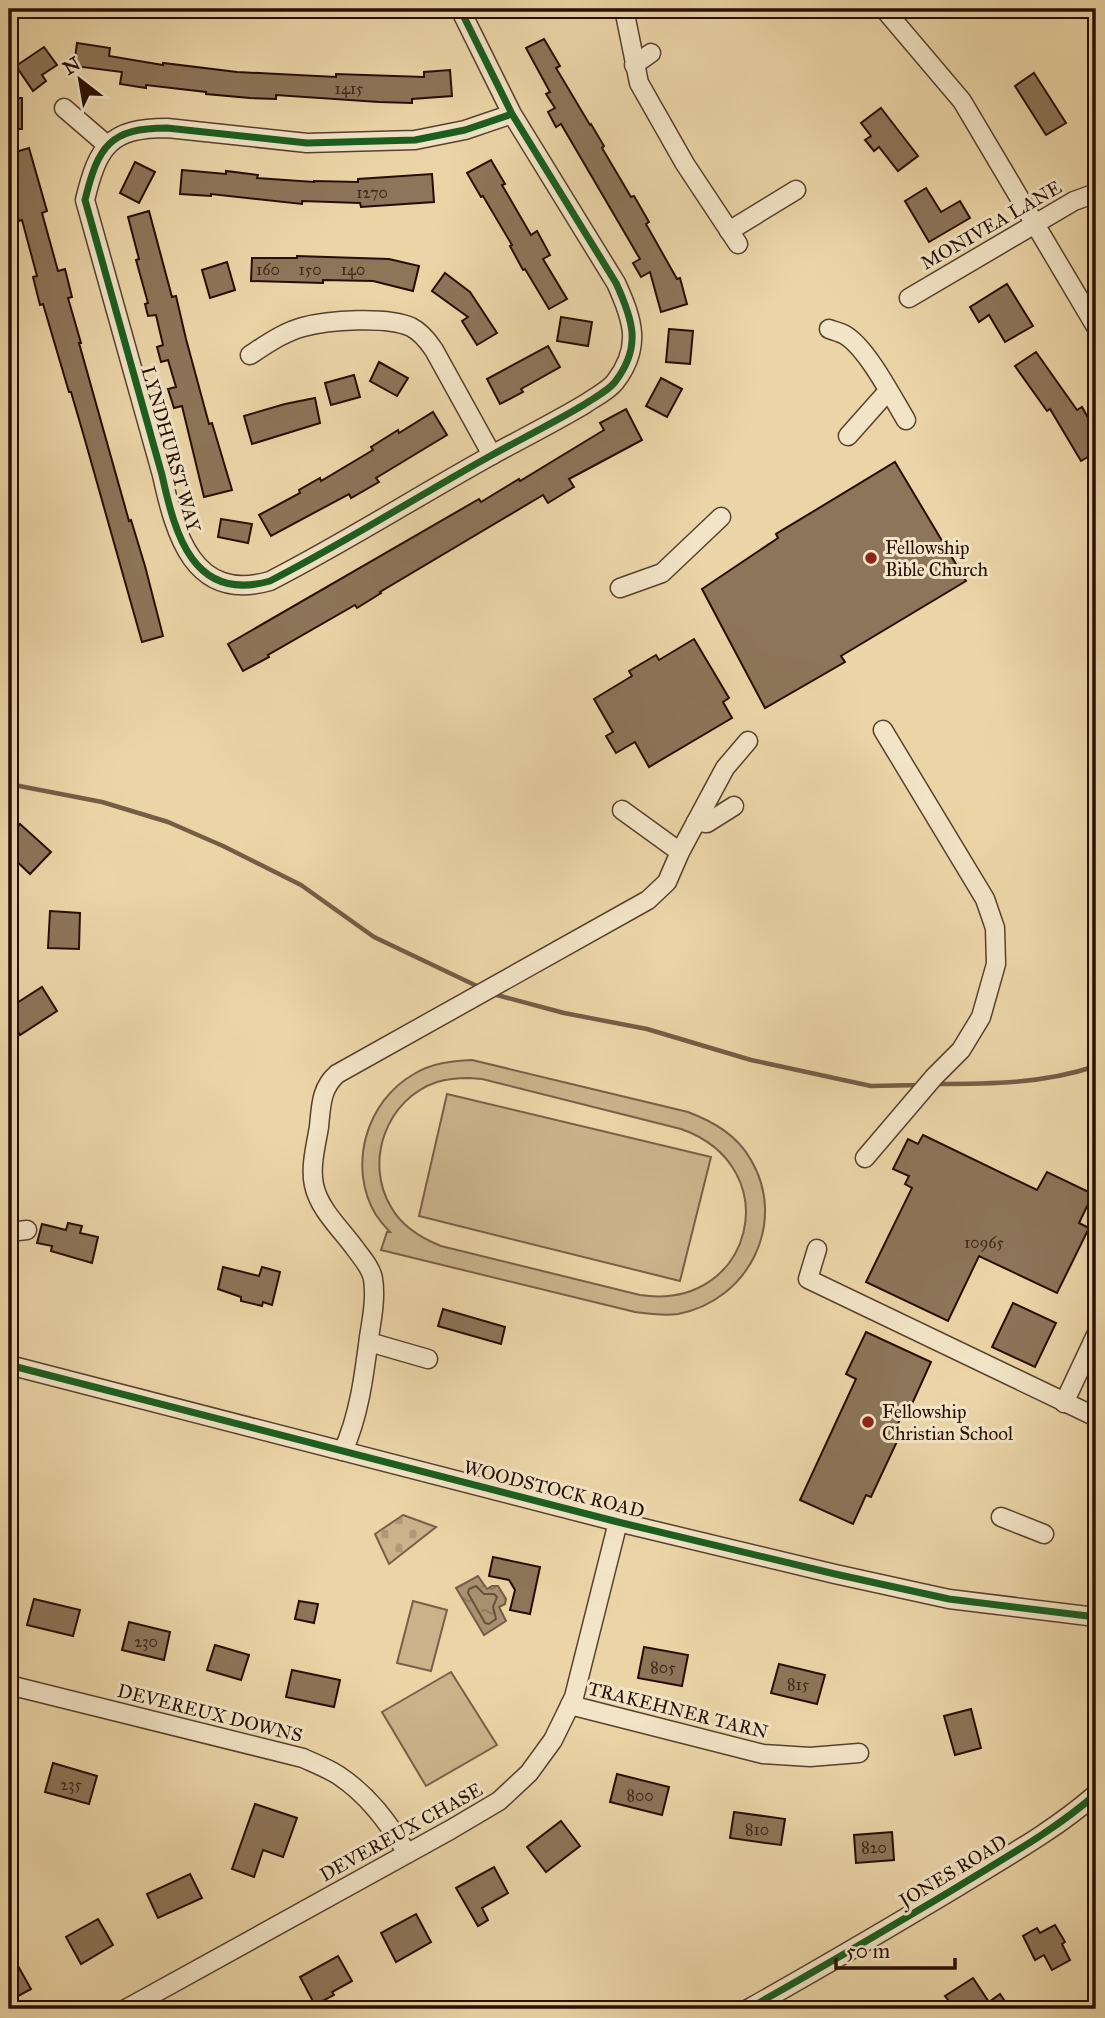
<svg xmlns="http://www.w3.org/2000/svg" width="1105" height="2018" font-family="'IM FELL Great Primer',serif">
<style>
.cemetery{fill:url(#cemetery-stones);stroke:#786048;stroke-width:2}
.park{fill:#cab38b;stroke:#786048;stroke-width:2;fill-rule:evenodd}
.water{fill:url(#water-ripples);stroke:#745d45;stroke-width:2}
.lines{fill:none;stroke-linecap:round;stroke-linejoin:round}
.shore{stroke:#68503a;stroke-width:2}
.stream{stroke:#745d45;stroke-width:4.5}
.building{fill:#8d7559;stroke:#270e05;stroke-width:2}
.minor-casing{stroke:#58402e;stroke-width:21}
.minor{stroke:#f2e4c6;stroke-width:18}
.cycleway-casing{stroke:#f2e4c6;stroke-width:11}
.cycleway{stroke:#1b5e20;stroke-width:7}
.poi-dot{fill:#8f2418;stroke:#f2e4c6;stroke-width:2.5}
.labels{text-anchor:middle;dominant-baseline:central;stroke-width:6;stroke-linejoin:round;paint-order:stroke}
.number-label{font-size:16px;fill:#40281a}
.street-label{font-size:19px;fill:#270e05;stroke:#f2e4c6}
.poi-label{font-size:19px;fill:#270e05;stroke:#f2e4c6;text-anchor:start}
</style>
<defs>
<pattern id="cemetery-stones" width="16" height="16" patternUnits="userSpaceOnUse" patternTransform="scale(1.75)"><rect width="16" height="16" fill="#cab38b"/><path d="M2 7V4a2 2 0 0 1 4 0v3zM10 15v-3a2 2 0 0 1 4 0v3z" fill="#ae9976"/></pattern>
<pattern id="water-ripples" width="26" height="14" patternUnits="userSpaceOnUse" patternTransform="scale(1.75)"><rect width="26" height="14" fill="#a89170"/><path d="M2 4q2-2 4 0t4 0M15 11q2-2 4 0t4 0" fill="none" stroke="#89755a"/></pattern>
</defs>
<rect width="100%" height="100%" fill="#ebd5a7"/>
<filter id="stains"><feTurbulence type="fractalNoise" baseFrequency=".00286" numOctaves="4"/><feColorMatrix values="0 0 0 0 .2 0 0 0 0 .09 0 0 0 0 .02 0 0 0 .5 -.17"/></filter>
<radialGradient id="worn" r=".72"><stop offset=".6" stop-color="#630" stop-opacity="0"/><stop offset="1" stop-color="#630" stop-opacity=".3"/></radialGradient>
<path class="cemetery" d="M403,1515L436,1527L389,1564L375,1534Z"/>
<g class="park">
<path d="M472,1060L688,1112C714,1122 737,1135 751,1160C788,1223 748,1301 678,1314C664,1316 650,1314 635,1312L381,1250L387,1232H390C385,1227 380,1221 376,1215C347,1167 366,1101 414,1074C432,1063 451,1061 472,1060ZM469,1078L482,1079L681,1129C789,1167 753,1312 640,1295L441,1246C421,1238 402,1227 391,1207C364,1162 386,1099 437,1082C447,1079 458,1078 469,1078Z"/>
<path d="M447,1094L711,1157L680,1281L419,1216Z"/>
<path d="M413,1601L447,1610L431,1671L397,1663Z"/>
<path d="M451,1672L497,1745L426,1786L382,1712Z"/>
</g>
<path class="water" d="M478,1576L487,1589L492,1586H498L506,1599L505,1604L499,1607L506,1621L484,1635L456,1588Z"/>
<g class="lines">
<path class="shore" d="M476,1586L484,1594H494L497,1597L493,1607L496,1619L489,1624L485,1623L468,1593L469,1589Z"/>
<g class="stream">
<path d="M9,784L102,802L168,822L223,846L301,885L374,937L479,987"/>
<path d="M493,994L564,1013L647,1029L751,1060L871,1086L921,1085"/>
<path d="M933,1084C989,1084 1043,1084 1096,1066"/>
</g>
</g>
<g class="building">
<path d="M544,39L560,66L556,68L590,125L591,124L604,146L602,148L631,197L634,196L649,222L646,224L677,279L680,278L687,304L661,312L650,272L641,277L633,263L640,259L561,124L556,127L548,112L555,108L546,94L550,92L526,48Z"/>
<path d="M77,43L110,48L109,56L163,65V63L237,72L336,77V74L424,77V72L450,70L452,96L412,99V103L379,102L276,95V99L250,98L206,94V92L146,85V88L120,84L122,72L74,66Z"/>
<path d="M44,47L57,65L42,75L46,81L33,91L16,66Z"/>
<path d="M1034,73L1066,123L1046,135L1015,86Z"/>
<rect x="9" y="98" width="13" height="31"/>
<path d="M881,108L918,156L898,171L879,147L874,151L865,140L871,136L861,123Z"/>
<path d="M29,148L47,211L42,213L58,271L65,269L72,297L68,298L81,343H79L129,521L131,520L145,566L163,636L142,642L83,433L71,392H69L43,304L40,305L33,277L37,276L22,220L19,221L11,195L14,194L9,175V154Z"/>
<path d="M491,160L505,184L502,185L531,235L537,231L550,255L543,259L567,299L549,309L525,269L523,270L510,246L512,245L483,196L481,197L467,173Z"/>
<path d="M135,162L155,172L139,203L120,193Z"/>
<path d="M182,170L226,174V171L258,175L257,178L314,182V181L358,182V179L432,174L434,202L361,207L360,203L302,201V204L211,194V196L180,194Z"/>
<path d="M926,188L941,212L960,201L970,218L929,242L905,201Z"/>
<path d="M149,211L172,297L176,296L186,339L209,424L212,423L232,490L204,497L182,406L174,408L168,389L176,387L168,360L161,362L157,347L163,345L156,315L148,316L145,304L148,303L136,260L139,259L128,217Z"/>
<path d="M297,256L389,259L419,266L413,291L373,281L323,280V283L251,281L252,258H297Z"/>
<path d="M227,262L235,290L210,298L202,270Z"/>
<path d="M445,273L470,292L497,333L477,345L462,321L468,317L432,291Z"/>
<path d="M1007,284L1033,326L1005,342L989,315L979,322L970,307Z"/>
<path d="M561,317L592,322L588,346L557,341Z"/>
<path d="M669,329L693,331L690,364L666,362Z"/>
<path d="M548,346L560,367L521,389L523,392L500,404L487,379Z"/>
<path d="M1036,352L1077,410L1082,407L1096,432V452L1081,461L1050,409L1047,411L1015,366Z"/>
<path d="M379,362L408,378L397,396L370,381Z"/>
<path d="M354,375L360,397L331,405L325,383Z"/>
<path d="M661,378L682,389L667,417L646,406Z"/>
<path d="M315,398L320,423L252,444L244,416L285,404Z"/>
<path d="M626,409L642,440L569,479L574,487L548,503L543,495L380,592L381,593L357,608L355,605L268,655L269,657L243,671L228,644L479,499L481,502L519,479L520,481L604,430L600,423Z"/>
<path d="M433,412L447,435L376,478L379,482L351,498L349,494L271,536L259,515L300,493L299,490L320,478L321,481L373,450L371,447L398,430L399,433Z"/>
<path d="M895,462L966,581L841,656L845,662L765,708L702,589L778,538L776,534Z"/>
<path d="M221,519L252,524L248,543L218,537Z"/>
<path d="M694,639L729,698L723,702L732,718L649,767L635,742L616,753L606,736L613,732L594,699L632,676L629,671L656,655L659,660Z"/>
<path d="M20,824L51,852L30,874L9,854V836Z"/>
<path d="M50,911L80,913L79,949L48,948Z"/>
<path d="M42,987L57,1011L20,1035L9,1018V1008Z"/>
<path d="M923,1135L1037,1190L1047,1172L1093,1194L1079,1223L1089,1228L1057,1293L979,1256L948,1321L866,1282L912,1188L905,1184L909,1176L893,1169L908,1139L918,1144Z"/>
<path d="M68,1223L82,1226L80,1233L98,1237L92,1263L51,1251L52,1246L37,1243L42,1224L66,1230Z"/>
<path d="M223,1267L259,1276L262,1267L280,1272L272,1305L263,1302L262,1306L241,1301V1297L218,1289Z"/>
<path d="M1013,1303L1056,1323L1035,1367L992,1347Z"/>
<path d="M443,1309L505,1327L501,1344L438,1326Z"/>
<path d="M866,1332L931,1362L912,1404L908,1402L895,1430L901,1433L871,1497L866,1495L853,1524L800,1500L856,1379L846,1374Z"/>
<path d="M493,1557L540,1567L530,1614L510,1610L515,1590L509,1580L489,1576Z"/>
<path d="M34,1599L80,1610L73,1636L27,1625Z"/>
<path d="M299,1601L318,1604L314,1623L295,1619Z"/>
<path d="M129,1622L170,1632L164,1660L122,1650Z"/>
<path d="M215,1645L249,1655L241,1680L207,1670Z"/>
<path d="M644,1647L688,1655L682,1686L638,1678Z"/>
<path d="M779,1664L825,1675L817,1704L771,1693Z"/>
<path d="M292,1670L340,1680L334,1707L286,1697Z"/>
<path d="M971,1709L981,1748L955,1755L944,1716Z"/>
<path d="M53,1763L97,1776L89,1804L45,1792Z"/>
<path d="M617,1774L669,1787L662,1815L610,1802Z"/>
<path d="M255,1804L297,1818L283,1857L263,1850L254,1877L232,1869Z"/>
<path d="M734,1812L785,1819L781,1845L730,1838Z"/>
<path d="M561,1821L580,1846L546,1872L527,1847Z"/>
<path d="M892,1832L894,1860L856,1863L854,1835Z"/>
<path d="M494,1867L508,1893L482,1908L488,1920L478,1926L456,1888Z"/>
<path d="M190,1874L202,1898L158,1918L147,1894Z"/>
<path d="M416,1914L431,1942L396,1962L381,1933Z"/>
<path d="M98,1919L113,1945L81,1964L66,1937Z"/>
<path d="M1055,1925L1065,1942L1062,1944L1070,1960L1052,1970L1044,1955L1035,1960L1023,1936L1037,1928L1040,1933Z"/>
<path d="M338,1956L352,1981L332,1992L334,1995L315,2005L300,1977Z"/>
<path d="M18,1966L31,1989L9,2001V1971Z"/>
<path d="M973,1978L989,2002L1000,1994L1010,2009H933L948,2000L945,1996Z"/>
</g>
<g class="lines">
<g class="minor-casing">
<g id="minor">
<path d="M460,9L512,114L616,283C633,320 642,347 615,382C608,391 595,397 585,404C555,422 523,438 492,455C418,496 346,542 270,581C193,603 175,534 162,475L85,200C98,146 110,128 167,128L307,143L415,140L465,130L512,114"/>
<path d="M624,9L639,83L685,164L738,244"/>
<path d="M884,9L962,101L1096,327"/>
<path d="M634,65L651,53"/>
<path d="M64,108L107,145"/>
<path d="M729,231L796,190"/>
<path d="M909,298L1074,201L1096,193"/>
<path d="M829,329C834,331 840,332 845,335C867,348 892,397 906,420"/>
<path d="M250,355C267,344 284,332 303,327C328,320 387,316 411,327C421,332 428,341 434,350L492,455"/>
<path d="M848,436L888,391"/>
<path d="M620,588L662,573L721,517"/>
<path d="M622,810L680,852"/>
<path d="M696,822L707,823L734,806"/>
<path d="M865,1158L934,1077L961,1050L981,1017L996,964L995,928L985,899L883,730"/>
<path d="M9,1232L27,1230"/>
<path d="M817,1249L808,1279L1096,1417"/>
<path d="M369,1342L428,1359"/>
<path d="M9,1365L618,1522L835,1574L949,1599L1096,1617"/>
<path d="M1064,1403L1096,1335"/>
<path d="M343,1451C359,1416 364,1376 369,1337C372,1319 376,1297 373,1279C371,1267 361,1257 354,1247C340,1228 319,1209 314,1185C310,1167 316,1145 319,1127C321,1106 321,1088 337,1074L648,900L667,882L680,852L725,768L748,741"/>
<path d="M1001,1517L1044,1534"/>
<path d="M9,1685L303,1758C314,1763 327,1768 338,1775C368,1795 388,1822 407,1853"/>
<path d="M570,1705L763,1754L810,1757L859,1753"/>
<path d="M126,2009L450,1830L499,1801L529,1773L553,1740L574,1697L618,1522"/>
<path d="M748,2009C819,1969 889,1928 959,1886C1006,1857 1055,1830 1096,1794"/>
</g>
</g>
<use href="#minor" class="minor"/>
<g class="cycleway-casing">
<g id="cycleway">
<path d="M460,9L512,114L616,283C633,320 642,347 615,382C608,391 595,397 585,404C555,422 523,438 492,455C418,496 346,542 270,581C193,603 175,534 162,475L85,200C98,146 110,128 167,128L307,143L415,140L465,130L512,114"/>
<path d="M9,1365L618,1522L835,1574L949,1599L1096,1617"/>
<path d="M748,2009C819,1969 889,1928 959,1886C1006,1857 1055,1830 1096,1794"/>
</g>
</g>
<use href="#cycleway" class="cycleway"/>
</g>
<g class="poi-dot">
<circle cx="871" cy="558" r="7"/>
<circle cx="868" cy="1422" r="7"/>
</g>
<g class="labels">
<g class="number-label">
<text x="349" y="88">1415</text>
<text x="372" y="192">1270</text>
<text x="268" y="269">160</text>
<text x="310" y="269">150</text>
<text x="353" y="269">140</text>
<text x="984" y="1242">10965</text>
<text x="146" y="1641">230</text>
<text x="663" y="1667">805</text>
<text x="798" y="1684">815</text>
<text x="71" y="1784">235</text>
<text x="640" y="1795">800</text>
<text x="757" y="1829">810</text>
<text x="874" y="1847">820</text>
</g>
<g class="street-label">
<text transform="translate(991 225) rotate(-30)">MONIVEA LANE</text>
<text transform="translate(171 449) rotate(74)">LYNDHURST WAY</text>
<text transform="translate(554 1489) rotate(14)">WOODSTOCK ROAD</text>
<text transform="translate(678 1710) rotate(14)">TRAKEHNER TARN</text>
<text transform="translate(210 1713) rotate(14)">DEVEREUX DOWNS</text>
<text transform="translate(401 1832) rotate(-29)">DEVEREUX CHASE</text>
<text transform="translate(953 1871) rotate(-31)">JONES ROAD</text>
</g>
<g class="poi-label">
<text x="885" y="547">Fellowship<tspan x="885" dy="22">Bible Church</tspan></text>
<text x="882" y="1411">Fellowship<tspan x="882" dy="22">Christian School</tspan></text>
</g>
</g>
<rect width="1105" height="2018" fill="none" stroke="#ebd5a7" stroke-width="35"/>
<rect x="10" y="10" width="1084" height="1997" fill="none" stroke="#270e05" stroke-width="3.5"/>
<rect x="18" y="18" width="1070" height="1983" fill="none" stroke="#270e05" stroke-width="2"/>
<g transform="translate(80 80) rotate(329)" stroke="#f2e4c6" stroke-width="5" paint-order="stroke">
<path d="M0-5L12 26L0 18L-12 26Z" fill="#270e05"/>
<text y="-10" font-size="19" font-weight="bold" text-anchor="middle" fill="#270e05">N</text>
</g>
<path d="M836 1958v10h119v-10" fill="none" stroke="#270e05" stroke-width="3.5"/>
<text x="846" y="1958" font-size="21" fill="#270e05" stroke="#f2e4c6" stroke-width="5" paint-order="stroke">50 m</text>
<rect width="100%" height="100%" filter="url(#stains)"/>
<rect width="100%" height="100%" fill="url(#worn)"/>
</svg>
